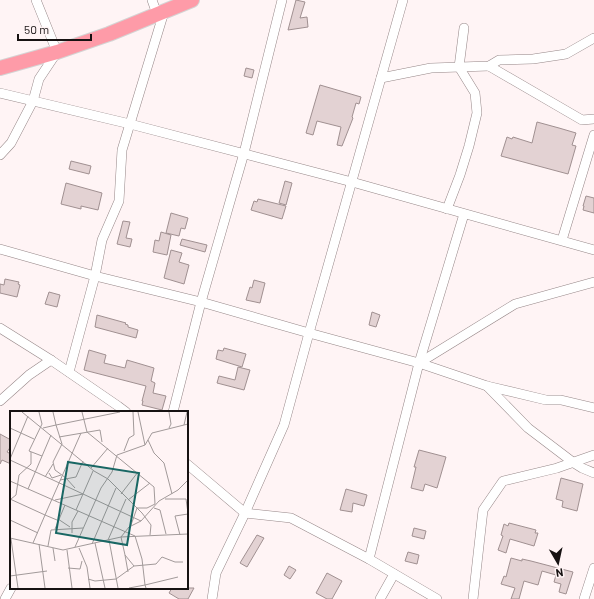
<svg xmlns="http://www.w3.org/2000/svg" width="594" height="599" font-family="Barlow,sans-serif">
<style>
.building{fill:#e3d2d3;stroke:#a09091}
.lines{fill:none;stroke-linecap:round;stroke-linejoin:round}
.minor-casing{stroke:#968788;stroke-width:10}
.highway-casing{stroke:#d5d4d4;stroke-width:16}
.minor{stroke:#fff;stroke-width:9}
.highway{stroke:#fe9ba8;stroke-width:14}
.inset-road{fill:none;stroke:#a29a9a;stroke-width:1}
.view{fill:#196764;fill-opacity:0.15;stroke:#196764;stroke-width:2}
.inset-edge{fill:none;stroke:#171212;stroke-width:2}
</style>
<rect width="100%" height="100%" fill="#fff4f5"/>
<g class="building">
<path d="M296,0L305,2L300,18L307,17L308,27L288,30Z"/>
<path d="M246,68L254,70L252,78L244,76Z"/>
<path d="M320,85L361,97L359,104L356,103L352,117L353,118L342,146L337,145L341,127L317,121L313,135L306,133Z"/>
<path d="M537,122L559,128L576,133L572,145L576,146L568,174L501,156L507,137L512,139L513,137L532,143Z"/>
<path d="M71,161L91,166L89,174L69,169Z"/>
<path d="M285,181L292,183L286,205L279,203Z"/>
<path d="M66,183L102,193L98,210L81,206V209L61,204Z"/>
<path d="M586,196L594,198V213L583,210L584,206H583Z"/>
<path d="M258,199L286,206L282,219L251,210L254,201L257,202Z"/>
<path d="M171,213L188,218L185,229L181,228L179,236L166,233Z"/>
<path d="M123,221L130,222L126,238L132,239L130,247L117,244Z"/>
<path d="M161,232L171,235L167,255L153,252L155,240L159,241Z"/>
<path d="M182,239L207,245L205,252L180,245Z"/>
<path d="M171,250L182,253L179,262L189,265L184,284L164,278Z"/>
<path d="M5,279L19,282L18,284L20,285L17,297L0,293V284L4,285Z"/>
<path d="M254,280L265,283L260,303L246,300L250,287L252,288Z"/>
<path d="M49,292L60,295L57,307L45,304Z"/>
<path d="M372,312L380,315L376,327L369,325Z"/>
<path d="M97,315L126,323L125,324L128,325V327L138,330L136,338L95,327Z"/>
<path d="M224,348L246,354L242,367L216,359L218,350L223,351Z"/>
<path d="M89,350L106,355L104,363L125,368L127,360L154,368L151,381L155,383L153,393L166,396L162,410L142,405L143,401H142L146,386L84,370Z"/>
<path d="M238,367L250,370L244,390L217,383L219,376L235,380Z"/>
<path d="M0,434L11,440V446L7,452L11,454V464L2,460L0,464Z"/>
<path d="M419,450L446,457L437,488L425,484L423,491L411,488L416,467H414Z"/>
<path d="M561,478L583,484L577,511L562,507L563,501L556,499Z"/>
<path d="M346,489L367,495L364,506L353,503L352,512L340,510Z"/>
<path d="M509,523L536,530L535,533H538L534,546L510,539L506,553L498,550L503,536L501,535L504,524L508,526Z"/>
<path d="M414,528L426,531L424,539L412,536Z"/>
<path d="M257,535L264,538L247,567L240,563Z"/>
<path d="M408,552L419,555L417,564L405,561Z"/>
<path d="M511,558L522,561V559L531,561L573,572L566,594L559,592L561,584L554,582L556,575L542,571L538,585L524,581L519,599H511L515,588L501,584L504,576L506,577Z"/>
<path d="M289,566L296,570L290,579L284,575Z"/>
<path d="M327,573L342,581L332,599H327L316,593Z"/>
<path d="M172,588H194L188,599H179L169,593Z"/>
</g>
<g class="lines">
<g class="minor-casing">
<g id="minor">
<path d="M152,0L157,14"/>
<path d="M489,66L582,120L594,119"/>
<path d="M381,78L431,68L489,66L499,60L533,59L566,54L594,38"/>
<path d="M0,93L130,124L352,182L594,250"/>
<path d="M0,155L11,143L33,101L39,79L57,52L36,0"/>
<path d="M447,209L460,175L469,146L477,113L475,93L459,67L464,28"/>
<path d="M562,240L594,135"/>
<path d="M0,249L95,276L201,302L309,333L419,363L487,386L546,400H561L594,408"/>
<path d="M0,328L51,360L118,406L126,412"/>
<path d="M419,363L515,304L594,282"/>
<path d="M69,372L95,276L102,240L119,201L122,150L164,12"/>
<path d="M487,386L528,428L574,463L582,468L594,473"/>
<path d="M0,401L29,375L51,360"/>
<path d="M173,412L201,302L244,153L282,0"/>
<path d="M187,464L245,513L291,518L369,559L437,599"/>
<path d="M369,559L419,363L464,214"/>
<path d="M5,599L11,588"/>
<path d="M212,599L216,573L245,513L284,425L309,333L403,0"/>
<path d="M380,599L394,574"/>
<path d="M473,599L483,510L503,481L557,468L594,455"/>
<path d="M584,599L594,568"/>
</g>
</g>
<g class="highway-casing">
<path id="highway" d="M0,68L57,52L109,34L192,0"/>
</g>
<use href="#minor" class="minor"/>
<use href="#highway" class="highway"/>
</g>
<g transform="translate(10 411)">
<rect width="178" height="178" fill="#fff4f5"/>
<path class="inset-road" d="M12,1L84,60L98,68L132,102L141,114L140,124M29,1L32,13L19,40L32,45M72,1L77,21L144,76L145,93M159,1L161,13L159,17M174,14L177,1M0,17L24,28M33,17L46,14L43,1M49,26L90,19L92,31M138,29L144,42L154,52L162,83M135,34L142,22L178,13M114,40L119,27L124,24L123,1M0,48L18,5M0,49L131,110M81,57L98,37M39,62L42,67L51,64M35,66L43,53M50,69L66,66L73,50M0,70L125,125L132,148L135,174L119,177M65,77L56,67L45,59L43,51L52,33L46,14L110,1M18,78L41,24M111,83L128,61M0,88L35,104L71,22M1,88L6,84L9,64L21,53V41M155,88H176L178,102M45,89L73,83M118,89L140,72M149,90L168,79L178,69M144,97L150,99L156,123M66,99L83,60M48,108L60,116M0,109L28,122M121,114L127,97H137L145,93M45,118L55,94M62,122V111L68,100M170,124L165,105L178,103M0,127L53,139L111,126L178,123M1,128L8,177M98,129L116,88M99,129L108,177M23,132L35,104L47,109M85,132L95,177M29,133L35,177M82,133L106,77M38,135L41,119L73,117M65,136L91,77L102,61L107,44L135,34L128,1M43,137L45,150M69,137L77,156L80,177M57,139L62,177M115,144L118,161M124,155L115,144L111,126L119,116L131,110L149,90M58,157L70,158L72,150M0,165L37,160M78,168L85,170L106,168L124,155L146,153L152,146L165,151H173M136,177L135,174L168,166"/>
<path class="view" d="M58,51L129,62L117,134L46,122Z"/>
<rect width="178" height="178" class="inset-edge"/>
</g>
<g transform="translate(558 563) rotate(171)" stroke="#fff4f5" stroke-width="3" paint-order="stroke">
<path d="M0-3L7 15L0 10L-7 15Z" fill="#171212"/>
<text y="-6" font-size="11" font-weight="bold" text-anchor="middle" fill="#171212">N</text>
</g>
<path d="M18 34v6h73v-6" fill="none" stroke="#171212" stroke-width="2"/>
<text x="24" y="34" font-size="12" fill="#171212" stroke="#fff4f5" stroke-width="3" paint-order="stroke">50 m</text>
</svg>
